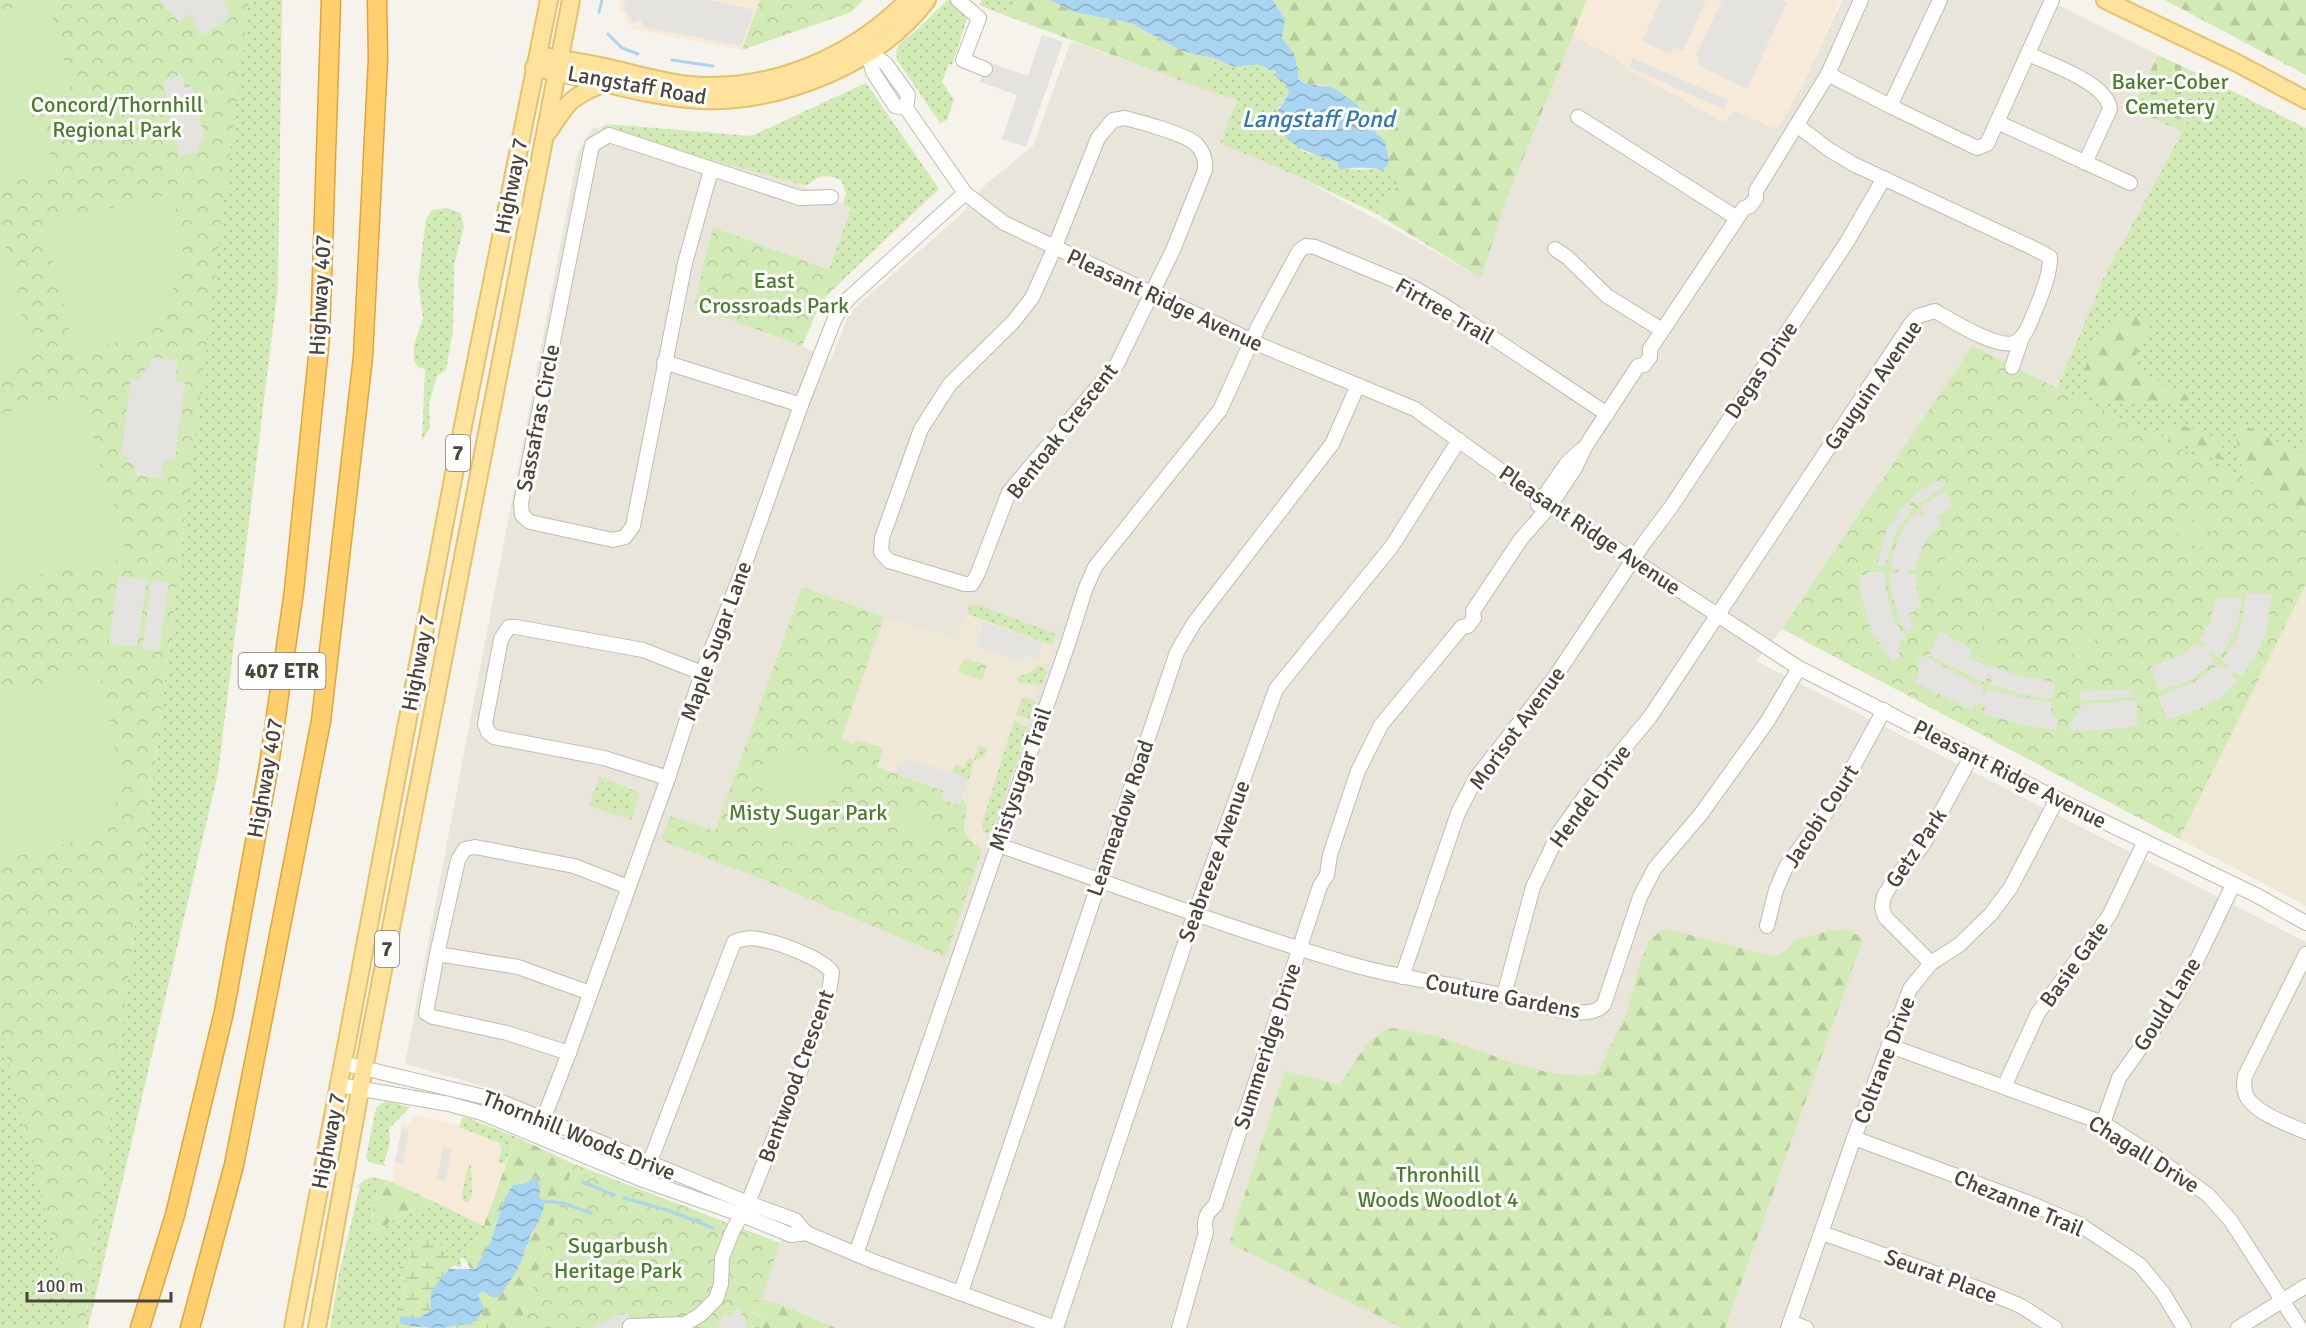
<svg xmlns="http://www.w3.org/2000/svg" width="2306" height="1328" font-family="Signika,sans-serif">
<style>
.residential{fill:#eae5da}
.commercial{fill:#f7ead8}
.education{fill:#efe8d6}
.grass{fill:url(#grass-dots)}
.forest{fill:url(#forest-firs)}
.wetland{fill:url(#wetland-marsh)}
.cemetery{fill:url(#cemetery-stones)}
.park{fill:url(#park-crowns)}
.garden{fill:#d2eab5}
.parking{fill:#e5e3e0}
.water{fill:url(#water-waves)}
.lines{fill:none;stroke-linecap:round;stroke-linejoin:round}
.stream{stroke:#a9d4f2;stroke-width:3}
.minor-casing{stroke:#c2bbae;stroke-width:16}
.major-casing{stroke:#e6c16a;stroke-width:20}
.highway-casing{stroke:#e0a43c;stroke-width:21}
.minor{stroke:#fff;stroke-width:14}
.major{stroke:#ffe39c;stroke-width:16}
.highway{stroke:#ffcf6e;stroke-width:18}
.labels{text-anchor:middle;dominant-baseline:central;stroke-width:6;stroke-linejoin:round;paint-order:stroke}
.shield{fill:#fff;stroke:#817c74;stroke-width:1.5}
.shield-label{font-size:21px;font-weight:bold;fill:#4b4439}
.park-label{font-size:22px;fill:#4a7f2a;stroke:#fff}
.street-label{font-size:22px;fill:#4b4439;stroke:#fff}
.water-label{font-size:24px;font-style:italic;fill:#2e7ab2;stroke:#fff}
</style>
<defs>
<pattern id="grass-dots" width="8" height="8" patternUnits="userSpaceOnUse" patternTransform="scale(1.5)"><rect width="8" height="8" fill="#d2eab5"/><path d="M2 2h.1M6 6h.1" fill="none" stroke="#b6ca9c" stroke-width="1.8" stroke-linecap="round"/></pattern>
<pattern id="forest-firs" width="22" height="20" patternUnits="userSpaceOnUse" patternTransform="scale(1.5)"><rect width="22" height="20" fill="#d2eab5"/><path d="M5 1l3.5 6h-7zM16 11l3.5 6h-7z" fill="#b6ca9c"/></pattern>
<pattern id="wetland-marsh" width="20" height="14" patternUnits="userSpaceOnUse" patternTransform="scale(1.5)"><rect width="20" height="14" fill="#d2eab5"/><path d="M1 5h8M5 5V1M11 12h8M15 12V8" fill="none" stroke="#b6ca9c"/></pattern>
<pattern id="cemetery-stones" width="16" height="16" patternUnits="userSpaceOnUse" patternTransform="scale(1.5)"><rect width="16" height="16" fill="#d2eab5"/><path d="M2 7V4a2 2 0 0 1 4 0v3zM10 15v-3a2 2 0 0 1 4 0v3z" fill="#b6ca9c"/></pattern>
<pattern id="park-crowns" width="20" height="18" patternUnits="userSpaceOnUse" patternTransform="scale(1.5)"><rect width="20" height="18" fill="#d2eab5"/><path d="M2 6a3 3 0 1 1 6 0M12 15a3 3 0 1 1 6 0" fill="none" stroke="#b6ca9c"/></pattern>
<pattern id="water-waves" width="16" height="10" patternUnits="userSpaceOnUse" patternTransform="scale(1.5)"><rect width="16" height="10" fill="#a9d4f2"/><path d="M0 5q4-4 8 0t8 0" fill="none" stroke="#8caec5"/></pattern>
</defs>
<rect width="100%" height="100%" fill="#f6f3ec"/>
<path class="residential" d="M1842,0H2048L2158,55L2132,108L2182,132L2103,279L2057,388L1972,346L1782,629L1756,661L2306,942V1328H836L775,1302L760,1300L791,1211L476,1084L405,1064L578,152L593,127L718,157L800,185L851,207L829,269L713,227L802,346L830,361L850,312L960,215L987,183L1033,146L1071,41L1237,100L1221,143L1297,176L1479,276L1566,32L1613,56L1627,69L1724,122L1733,110L1777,129L1801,88Z"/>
<g class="commercial">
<path d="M621,0H760L742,50L633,29L619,8Z"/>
<path d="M1587,0H1840L1801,88L1777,129L1733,110L1724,122L1627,69L1613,56L1572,35Z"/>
<path d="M416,1115L472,1128L513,1144L484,1225L392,1182L402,1124L409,1125Z"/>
</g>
<g class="education">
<path d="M2306,584V906L2179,839Z"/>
<path d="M967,614L1052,645L982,850L973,842L964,832L965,819L968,809L962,800L959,805L941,799L877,767L856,740L855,744L841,739L884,617L957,639Z"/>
</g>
<g class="grass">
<path d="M239,0H282L278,287L218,773L88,1328H85L185,519Z"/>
<path d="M947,0H954L968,16L952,65L949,64L942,82L954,100L947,120L940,123L897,60L896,51L899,44L918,29Z"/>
<path d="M981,0H1017L1009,17L979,5Z"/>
<path d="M1214,58L1235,67L1257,64L1269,67L1286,84L1289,93L1277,110L1302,151L1337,162L1345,168L1360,170L1377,168L1382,172L1385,167L1401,181L1377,214L1297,176L1220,143L1237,100L1204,89Z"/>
<path d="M2207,78L2306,128V511L2057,388L2103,279L2182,132Z"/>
<path d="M866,83L939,189L847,276L829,269L851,208L843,204L846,193L841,180C823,173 821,175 806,186L600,128L607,124L751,136Z"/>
<path d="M447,208L461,213L464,227L454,266L453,330L446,370L437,376L429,404L430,427L422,441L425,369L418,367L414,361V345L423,318L418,282L423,242L426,219L432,210Z"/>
<path d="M970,605H979L1056,634L1052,645L967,614Z"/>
<path d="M1038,665L1044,668L1047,672L1043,683L1039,685L1019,683L1017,679L1019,676L1030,673Z"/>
<path d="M1024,698L1032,699L1036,703L1029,719L1016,715L1020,702Z"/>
<path d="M1014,720L1028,728L992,834L985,833L982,830V823Z"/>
<path d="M979,746L987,748L984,757L974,760L969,779L952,773L955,765L964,768L968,758L974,760Z"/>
<path d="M598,781L633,795L628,813L590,802Z"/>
<path d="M0,947L79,1328H0Z"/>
<path d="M386,1101L410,1107L389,1129L390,1142L384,1163L386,1166L371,1163L366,1158L375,1112L377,1107Z"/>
<path d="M463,1116L516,1137L505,1164L498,1162L502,1149L499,1143L459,1127Z"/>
<path d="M468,1165H471L472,1196L469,1202H465L462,1200V1195Z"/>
<path d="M373,1177L392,1182L378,1185L370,1228L379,1230V1237L388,1223L410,1211L439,1204L488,1228L477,1240L470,1242L466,1261L464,1258H460L461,1268L455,1265L449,1269L451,1265L411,1258L407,1265L399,1266L400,1274L406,1282L400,1304L398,1328H330L339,1274L360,1186L355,1188L364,1180Z"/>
</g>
<g class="forest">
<path d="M1017,0H1049L1078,13L1131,23L1178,49L1193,54L1214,58L1204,89L1009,17Z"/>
<path d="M1273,0H1587L1505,203L1481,278L1377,214L1401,181L1385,167V142L1370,126L1358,105L1325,85L1306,84L1299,80L1295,55L1282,38L1285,19Z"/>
<path d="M2165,0H2306V75Z"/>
<path d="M2137,316L2152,322L2133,361L2135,370L2186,395L2188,399L2185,403C2165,403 2113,408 2097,398C2092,395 2089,388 2088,382C2080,359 2097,333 2119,321C2123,318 2131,317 2137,316Z"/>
<path d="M2239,423L2306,455V511L2244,480L2235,431Z"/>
<path d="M2170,425C2184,425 2219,433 2223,449C2224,452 2223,455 2223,459H2217L2164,436L2159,428Z"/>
<path d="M599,776L640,793L631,820L589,806L590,802L628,813L633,795L598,781Z"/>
<path d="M1664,928L1774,957L1786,951L1795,941L1826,931L1849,930L1863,939L1725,1328H1403L1229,1243L1285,1071L1340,1085C1353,1066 1366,1039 1387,1029C1393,1027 1403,1030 1410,1031C1468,1039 1541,1085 1597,1074L1628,1010L1639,966L1649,941Z"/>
<path d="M516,1137L574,1164L519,1328H491L481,1315L478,1295L483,1290L492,1297L529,1243L530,1235L534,1232L545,1202L539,1197L536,1176L504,1200L491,1241L475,1269L470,1268L466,1261L470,1242L477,1240L488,1228L484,1225Z"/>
<path d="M392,1182L439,1204L409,1211L388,1223L378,1239L379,1230L370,1228L378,1185Z"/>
<path d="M760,1300L775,1302L836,1328H759L764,1320L752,1310V1303Z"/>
</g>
<g class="wetland">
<path d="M423,1238L438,1242L448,1252L451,1265L440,1304L421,1326L405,1325L419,1328H391C394,1312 403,1299 406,1282L400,1274L399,1266L407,1265L411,1258L406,1250L411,1243Z"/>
<path d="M481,1315L491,1328H441L457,1324L470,1325Z"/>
</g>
<path class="cemetery" d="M2158,55L2207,78L2182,132L2132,108Z"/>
<g class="park">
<path d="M0,0H249L85,1328H75L0,1030Z"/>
<path d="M760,0H863L851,12L742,50Z"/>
<path d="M713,227L847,276L826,297L819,307L802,346L694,306Z"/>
<path d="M1972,346L2306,511V584L2179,839L1782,629Z"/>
<path d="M802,587L884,617L841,739L854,744L856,740L880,747L883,749L877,767L944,791L942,799L959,805L962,799C972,810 960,820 965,832C967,839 976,845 982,850L946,957L781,887L661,840L670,816L715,831Z"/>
<path d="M966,659L987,665L982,680L958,672L963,661Z"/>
<path d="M574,1164L780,1243L761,1300L775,1302L760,1300L752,1303V1311L764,1320L759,1328H519Z"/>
</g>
<g class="garden">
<path d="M49,0L74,104L0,122V11Z"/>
<path d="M42,119L54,171L0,185V130Z"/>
<path d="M172,194C176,212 182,230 183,249C183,284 156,324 124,339C109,346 91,349 75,353L45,228L49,222Z"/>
<path d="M0,236L4,238L32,361L0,368Z"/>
<path d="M79,396L86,400L106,493H111L127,559L14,580L0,579V414Z"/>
<path d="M2128,476C2148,481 2155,503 2140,518L2138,514L2134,515L2133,513L2139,504L2137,492L2129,486L2118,485L2119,481Z"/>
<path d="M2195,500L2222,520L2212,533L2185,513Z"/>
<path d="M2182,517L2209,537L2200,550L2173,530Z"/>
<path d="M1953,556L1963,561L1967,569L1958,570L1952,565L1945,570L1935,567L1941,560Z"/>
<path d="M1944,577L1949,582L1958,578L1968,580C1958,594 1942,594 1935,578Z"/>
<path d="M1983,604L1997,616L1995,661L1984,658L1980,648L1987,637L1982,620Z"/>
<path d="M2078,636L2096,637L2086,655L2073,665L2074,652H2077Z"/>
<path d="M99,671C103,691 107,710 111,730C119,770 130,814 85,836C60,849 27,853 0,860V694Z"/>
<path d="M780,744L842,769L810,850L748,826Z"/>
<path d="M908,813C925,814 936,819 946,833C924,850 903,842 896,816Z"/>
</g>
<g class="parking">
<path d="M159,0H223L231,17L201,35L189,13L179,22Z"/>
<path d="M625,0H709L754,10L741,46L644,27L640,19L633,23L624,8Z"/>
<path d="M1661,0H1706L1683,51L1674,47L1670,54L1642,41Z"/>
<path d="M1722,0H1780L1787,3L1747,89L1697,65L1700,57L1696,55Z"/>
<path d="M1042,35L1063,42L1026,147L1002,139L1017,95L980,82L988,62L1028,76Z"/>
<path d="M1633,58L1728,100L1724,109L1629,67Z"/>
<path d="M181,74L185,88L192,86L205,141L198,143L199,152L180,155L163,82Z"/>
<path d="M151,357L178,361L175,381L185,382L175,461L164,460L162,478L134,475L135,466L129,462L128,456L121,455L131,378L139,379L145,369L149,368Z"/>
<path d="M1942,479L1945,486L1916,505L1910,500L1918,492Z"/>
<path d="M1945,491L1953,507L1937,516L1942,523L1926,541L1918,557L1916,569H1908V574L1916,575L1917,592L1921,607L1908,614L1914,629L1907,633L1900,620L1891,592L1890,573L1898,572V568L1890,567L1897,541L1905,525L1917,511L1923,516L1926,515L1920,507Z"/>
<path d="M1907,502L1913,508L1896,531L1885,567L1877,566L1887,528Z"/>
<path d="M1868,572H1885L1886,588L1890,608L1896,623L1906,638L1899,643V658L1892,662L1871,631L1861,597L1859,575H1867Z"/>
<path d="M118,576L147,580L137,647L109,643Z"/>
<path d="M152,580L169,583L159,651L142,649Z"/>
<path d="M2246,593L2272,594L2267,629L2256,657L2241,677L2234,672L2232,675L2238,681L2219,698L2199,709L2167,720L2158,696L2191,684L2219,664L2225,669L2228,666L2222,660L2235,641L2241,626Z"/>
<path d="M2216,597L2242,599L2238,623L2225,649L2219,657L2212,652L2209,654L2215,661L2190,680L2159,691L2151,666L2180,656L2197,643L2203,648L2205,645L2199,640L2210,623Z"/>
<path d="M983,622L1043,642L1037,659L1025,655L1022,662L976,646Z"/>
<path d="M1940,631L1972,650L1969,658L1979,662L2021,676L2054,682L2052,699L2030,696L1990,685L1992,676L1988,675L1985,683L1929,655Z"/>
<path d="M1922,655L1984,688L1982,696L1985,697L1988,689L2027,699L2052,703L2051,711L2058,722L2057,730L2028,726L1983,714L1985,706L1975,702L1972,710L1926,688L1915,682L1919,674L1918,662Z"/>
<path d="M2131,689L2132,697L2081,701V692Z"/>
<path d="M2137,700V726L2094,731L2070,730V723L2079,712L2080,705Z"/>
<path d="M905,758L969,779L959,804L941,799L944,791L895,773L898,765L902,766Z"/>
<path d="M402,1128L409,1129L403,1163L395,1162Z"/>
<path d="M443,1147L451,1149L446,1181L437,1179Z"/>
<path d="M738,1307L748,1324L746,1328H717L724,1313L731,1317Z"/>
<path d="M629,1313L630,1328H591L618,1315Z"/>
</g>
<g class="water">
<path d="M1049,0H1273L1285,19L1282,38L1295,55L1299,80L1306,84L1332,87L1358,105L1370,126L1385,142L1389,162L1382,172L1377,168C1367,169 1348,166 1340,170L1337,162C1310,153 1284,147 1274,117L1289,93L1286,84L1277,78L1275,71L1257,64L1235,67L1214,58L1193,54L1178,49L1131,23L1078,13Z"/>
<path d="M536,1176L540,1187L539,1197L545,1202C544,1211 536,1230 530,1235L529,1243C523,1248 524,1257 520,1264C514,1276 507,1287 498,1297H492L483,1291L478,1295L484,1309L479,1317L470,1325C459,1323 450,1327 440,1328C427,1328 413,1327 400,1324V1316L419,1318L431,1310V1291L449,1269H475L491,1241L504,1200L513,1185L526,1183Z"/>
</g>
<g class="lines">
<g class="stream">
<path d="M599,12L602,0"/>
<path d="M608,34L622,48L638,54"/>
<path d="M672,60L713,66"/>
<path d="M583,1182L614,1195"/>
<path d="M624,1198L667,1210L713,1228"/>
<path d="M542,1201L563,1203L591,1213"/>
<path d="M723,1232V1233"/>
</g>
<g class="minor-casing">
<g id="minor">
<path d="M958,0L979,18L963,60L985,69"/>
<path d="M2052,0L1997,122L2130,183"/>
<path d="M867,49L873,72L895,106L906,108"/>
<path d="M869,52L886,64L908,95L906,108L965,193L1004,223L1265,347L1415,409L1550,506L1799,668L2057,799L2256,895L2306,923"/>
<path d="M2028,54C2050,64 2107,83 2110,109L2085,163"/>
<path d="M1828,74L1890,106L1940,0"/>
<path d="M1890,106L1977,148L1987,144L1997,122"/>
<path d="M1578,117L1737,218"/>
<path d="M1125,118C1141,122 1185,134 1196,144C1204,152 1206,160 1205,170L1173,250L1117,364L1009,492L978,573L972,584H965L889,561L881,552L882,538L921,429L950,384L1013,322L1032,298L1054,249L1098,138L1113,120Z"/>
<path d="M711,170L685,263L633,526L625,537L613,540L530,522L522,515L521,503L592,145L609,135L800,198L831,197"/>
<path d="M1555,249L1567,257L1607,296L1662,330"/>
<path d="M664,362L801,405"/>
<path d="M2012,367L2023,335"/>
<path d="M1538,505L1567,463L1581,450"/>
<path d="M668,778L604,758L494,737L488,732L485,724L501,639L509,627H516L643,650L702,673"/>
<path d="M998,845C1115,885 1231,929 1350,964C1401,979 1454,984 1505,996C1528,1001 1589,1025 1604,1004L1640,897L1655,868L1701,814L1767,722L1799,668"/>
<path d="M1767,926L1776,890L1786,867L1835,800L1884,710"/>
<path d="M437,954L518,967L590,993"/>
<path d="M2306,954L2245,1076C2244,1083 2243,1089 2246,1095C2253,1112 2289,1125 2306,1132"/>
<path d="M1931,963L1885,917L1882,907L1884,896L1896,877L1923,845L1972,755"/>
<path d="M1402,977L1458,813L1476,778L1555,677L1644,543L1671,507L1847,242L1884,178"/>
<path d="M1504,995L1533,887L1560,831L1588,792L1650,717L1910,325L1918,316L1935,311C1951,320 1999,351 2016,342C2027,335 2030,322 2035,311C2042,293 2050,276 2050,257L2035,249L1853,164L1828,149L1798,126"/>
<path d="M1890,1046L2103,1123L2154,1156L2208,1195L2231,1221L2300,1328"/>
<path d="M569,1053L507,1033L433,1017L426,1013L437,954L458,860L465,849L475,847L574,866L628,887"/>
<path d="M342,1063L497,1100L748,1203L795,1220L806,1233L875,1262L1056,1328"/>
<path d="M339,1085L449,1104L482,1113L643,1180L742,1215L791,1235L806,1233"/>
<path d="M2004,1087L2038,1013L2109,916L2145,841"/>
<path d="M2103,1123L2119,1078L2163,1016L2193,968L2233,885"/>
<path d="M537,1135L569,1053L668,778L702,673L741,575L801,405L835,318L847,300L965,193"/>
<path d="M1854,1138L2027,1202L2079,1224L2140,1265L2163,1293L2184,1328"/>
<path d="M1822,1233L1980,1289L2021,1306L2055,1328"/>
<path d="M856,1254L1068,644L1085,590L1095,567L1220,410L1259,325L1299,251L1306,246L1315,247L1416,289L1445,306L1607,414"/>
<path d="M961,1292L1177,652L1194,623L1332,444L1358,385"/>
<path d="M1790,1322L1806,1328"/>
<path d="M630,1326L685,1324L700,1315L716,1299L721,1284L722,1258L732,1232L748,1203L797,1080L829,992L832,972C820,957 777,942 758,939C749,937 742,939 734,942L643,1180"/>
<path d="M1056,1328L1195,913L1276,689L1392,546L1459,440"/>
<path d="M1179,1328L1206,1232C1203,1223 1206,1212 1215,1206L1320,886L1327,875L1330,855L1358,771L1381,725L1462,627L1468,626L1474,618L1473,611L1521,539L1550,506L1575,468L1585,447L1638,366L1644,365L1650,357V349L1744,208L1750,206L1756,198V191L1828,74L1861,0"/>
<path d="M1788,1328L1854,1138L1910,989L1931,963L1959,945L1991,914L2011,887L2057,799"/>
<path d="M2238,1328L2306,1286"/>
</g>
</g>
<g class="major-casing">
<g id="major">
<path d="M2105,0L2237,63L2306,100"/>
<path d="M550,57C570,61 589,63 609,68C635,74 662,82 689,85C771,92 851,58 908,0"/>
<path d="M534,68C588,77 645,97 700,100C781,103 878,65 927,0"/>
<path d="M549,131C568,101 572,96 605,83"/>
<path d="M293,1328L463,426L549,0"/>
<path d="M317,1328L364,1068L571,0"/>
</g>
</g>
<g class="highway-casing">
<g id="highway">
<path d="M140,1328L175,1215L224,1012L269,765L294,591L320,337L331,0"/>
<path d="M190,1328L234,1165L321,721L363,357L378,59L377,0"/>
</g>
</g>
<use href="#minor" class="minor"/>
<use href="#major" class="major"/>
<use href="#highway" class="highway"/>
</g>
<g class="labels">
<g class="shield">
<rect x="446" y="435" width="24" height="36" rx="4.5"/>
<rect x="238.5" y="653" width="87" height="36" rx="4.5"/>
<rect x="375" y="931" width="24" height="36" rx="4.5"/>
</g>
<g class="shield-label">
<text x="458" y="453">7</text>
<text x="282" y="671">407 ETR</text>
<text x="387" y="949">7</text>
</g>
<g class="park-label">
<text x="2170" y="81">Baker-Cober<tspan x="2170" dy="25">Cemetery</tspan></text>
<text x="117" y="104">Concord/Thornhill<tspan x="117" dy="25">Regional Park</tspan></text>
<text x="774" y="280">East<tspan x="774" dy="25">Crossroads Park</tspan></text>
<text x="808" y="812">Misty Sugar Park</text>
<text x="1438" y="1174">Thronhill<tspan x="1438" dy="25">Woods Woodlot 4</tspan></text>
<text x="618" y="1245">Sugarbush<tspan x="618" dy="25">Heritage Park</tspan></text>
</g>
<g class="street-label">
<text transform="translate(637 85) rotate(10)">Langstaff Road</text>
<text transform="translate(511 186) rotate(-79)">Highway 7</text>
<text transform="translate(320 295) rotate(-87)">Highway 407</text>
<text transform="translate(1165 300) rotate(25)">Pleasant Ridge Avenue</text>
<text transform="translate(1445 311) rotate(30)">Firtree Trail</text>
<text transform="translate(1761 370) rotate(-56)">Degas Drive</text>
<text transform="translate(1873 385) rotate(-55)">Gauguin Avenue</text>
<text transform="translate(538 418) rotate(-79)">Sassafras Circle</text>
<text transform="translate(1062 431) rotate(-52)">Bentoak Crescent</text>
<text transform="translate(1590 530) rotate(34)">Pleasant Ridge Avenue</text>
<text transform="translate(716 641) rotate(-70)">Maple Sugar Lane</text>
<text transform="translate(418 663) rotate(-79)">Highway 7</text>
<text transform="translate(1517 728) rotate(-54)">Morisot Avenue</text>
<text transform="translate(2010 774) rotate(27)">Pleasant Ridge Avenue</text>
<text transform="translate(265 778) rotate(-80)">Highway 407</text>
<text transform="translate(1020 779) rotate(-71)">Mistysugar Trail</text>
<text transform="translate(1590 796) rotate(-54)">Hendel Drive</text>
<text transform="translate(1821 816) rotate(-57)">Jacobi Court</text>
<text transform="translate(1120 818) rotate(-71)">Leameadow Road</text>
<text transform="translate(1916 848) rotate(-56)">Getz Park</text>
<text transform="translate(1214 861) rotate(-70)">Seabreeze Avenue</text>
<text transform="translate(2074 964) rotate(-54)">Basie Gate</text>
<text transform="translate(1503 996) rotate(11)">Couture Gardens</text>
<text transform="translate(2167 1004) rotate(-58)">Gould Lane</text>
<text transform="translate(1267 1046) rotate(-72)">Summeridge Drive</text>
<text transform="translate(1884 1060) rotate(-69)">Coltrane Drive</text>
<text transform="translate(796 1076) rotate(-70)">Bentwood Crescent</text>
<text transform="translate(579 1135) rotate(22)">Thornhill Woods Drive</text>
<text transform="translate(328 1141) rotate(-79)">Highway 7</text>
<text transform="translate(2144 1154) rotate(32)">Chagall Drive</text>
<text transform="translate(2019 1203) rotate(23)">Chezanne Trail</text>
<text transform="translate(1941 1276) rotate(20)">Seurat Place</text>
</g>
<g class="water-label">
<text x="1318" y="119">Langstaff Pond</text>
</g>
</g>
<path d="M27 1292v9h144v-9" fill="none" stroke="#4b4439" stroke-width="3"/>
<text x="36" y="1292" font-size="18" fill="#4b4439" stroke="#ffffff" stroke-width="4.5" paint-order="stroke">100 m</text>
</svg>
